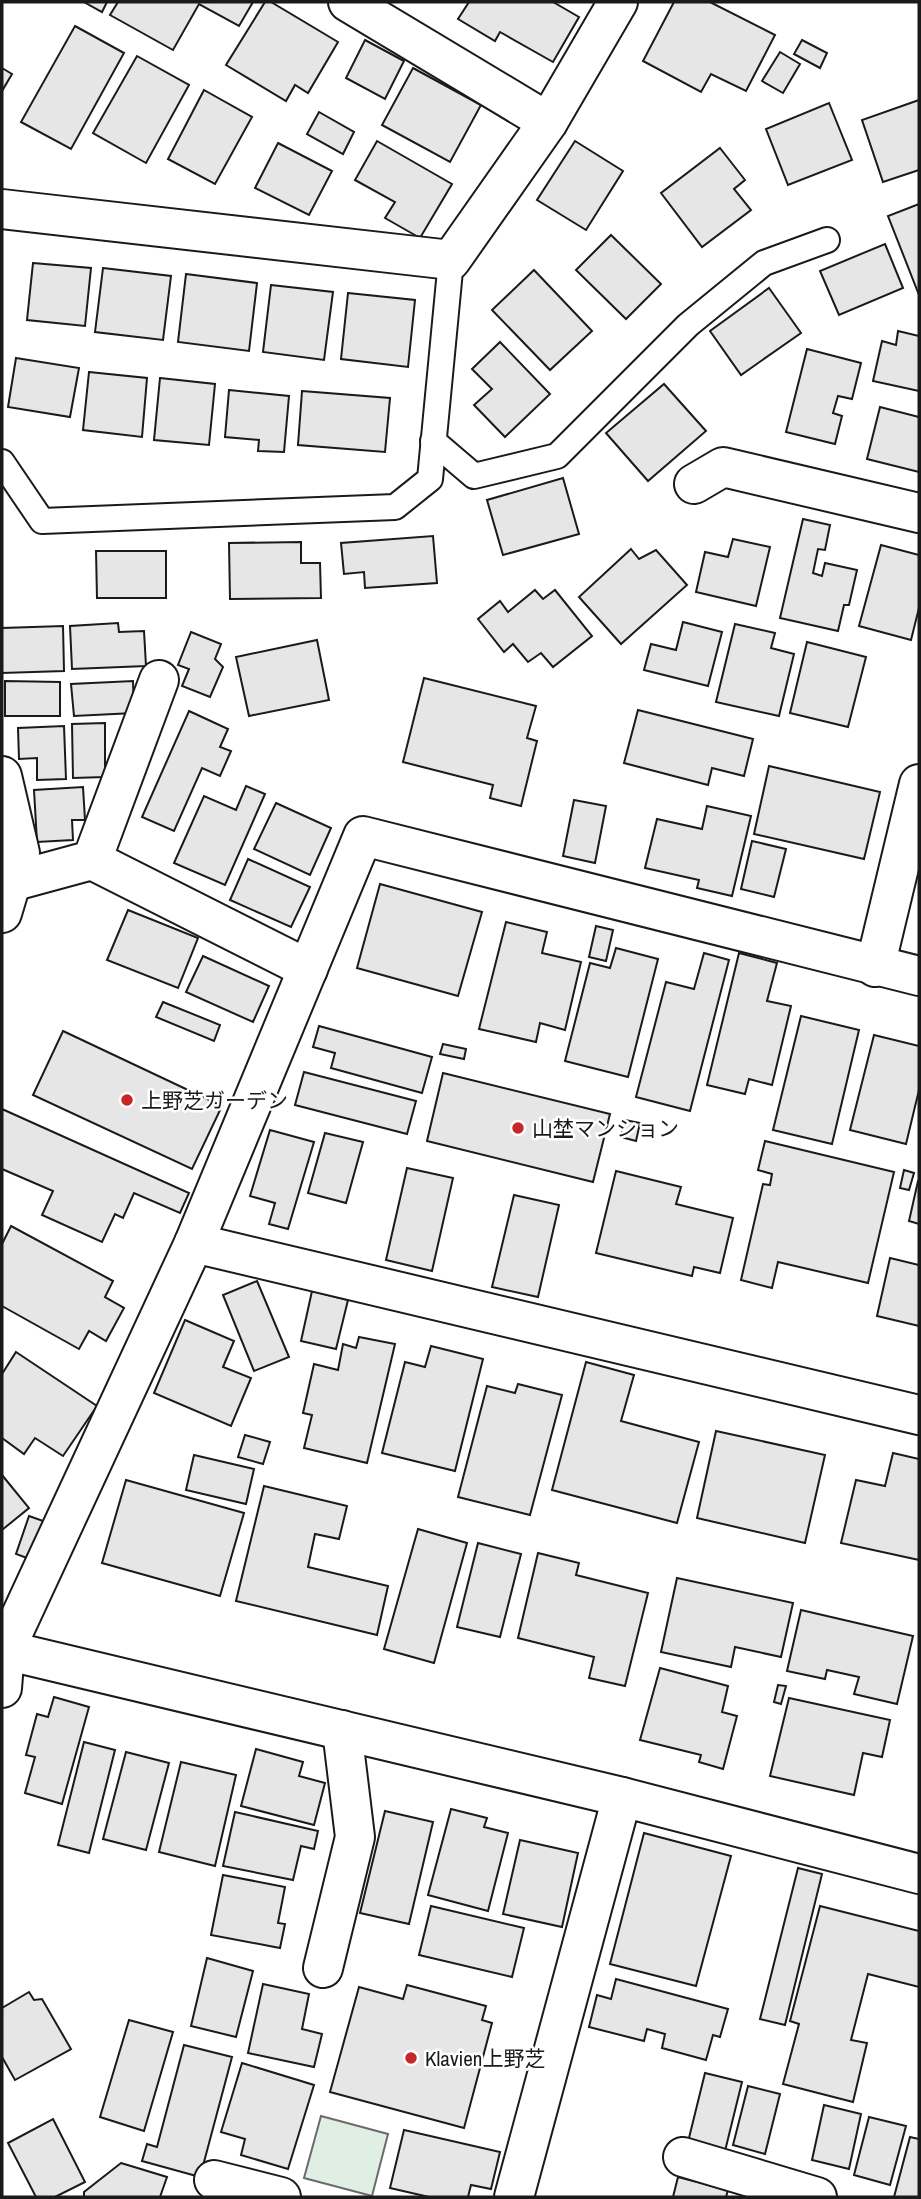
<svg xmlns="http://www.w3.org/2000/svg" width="921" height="2199" font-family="'Archivo Narrow','Noto Sans JP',sans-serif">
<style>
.green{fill:#e0efe3;stroke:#6a6a6a;stroke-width:2}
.building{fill:#e6e6e6;stroke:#1a1a1a;stroke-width:2}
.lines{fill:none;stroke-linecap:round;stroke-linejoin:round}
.lane-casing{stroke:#1a1a1a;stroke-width:28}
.street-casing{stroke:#1a1a1a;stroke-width:42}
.lane{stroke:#fff;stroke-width:24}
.street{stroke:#fff;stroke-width:38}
.poi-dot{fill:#c62828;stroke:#fff;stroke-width:2.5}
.labels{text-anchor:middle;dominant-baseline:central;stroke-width:5;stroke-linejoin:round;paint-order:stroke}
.poi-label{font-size:21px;fill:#1a1a1a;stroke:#fff;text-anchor:start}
</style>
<rect width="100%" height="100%" fill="#fff"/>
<path class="green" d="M321,2116L388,2134L372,2196L304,2178Z"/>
<g class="building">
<path d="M84,2H107L102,12Z"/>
<path d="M118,2H253L239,26L199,4L173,50L110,15Z"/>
<path d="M265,2H271L338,42L308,93L295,85L286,101L226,65Z"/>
<path d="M469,2H553L579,17L553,62L500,32L495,41L458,19Z"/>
<path d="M674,2H710L775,35L746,91L711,74L701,92L643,61Z"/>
<path d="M75,26L124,53L71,149L21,122Z"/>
<path d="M365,40L404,61L385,99L346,78Z"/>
<path d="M802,40L827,53L820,68L794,54Z"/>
<path d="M780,52L800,64L783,93L762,81Z"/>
<path d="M137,56L189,85L146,163L93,133Z"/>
<path d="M2,68L12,74L2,91Z"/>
<path d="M413,68L481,105L450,162L382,125Z"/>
<path d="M204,90L252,117L215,184L168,159Z"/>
<path d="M919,100V170L883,182L862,120Z"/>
<path d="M829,103L852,160L788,185L766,129Z"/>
<path d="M319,112L354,132L343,154L307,134Z"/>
<path d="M377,141L452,184L420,238L385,218L395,202L355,180Z"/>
<path d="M575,141L623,171L586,230L537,200Z"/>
<path d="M278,143L332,171L309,215L255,188Z"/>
<path d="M720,148L745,180L734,189L751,210L702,247L661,193Z"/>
<path d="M919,204V295L888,216Z"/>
<path d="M611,235L661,284L626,319L576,270Z"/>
<path d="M885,244L903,288L839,315L820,271Z"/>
<path d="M33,263L91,268L85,326L27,320Z"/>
<path d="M103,268L171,276L163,340L95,332Z"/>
<path d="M534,270L592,331L550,370L492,310Z"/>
<path d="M186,274L257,283L249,351L178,342Z"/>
<path d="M271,285L333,292L324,360L263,352Z"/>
<path d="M769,288L801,333L741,375L710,331Z"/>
<path d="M348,293L415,300L408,367L341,359Z"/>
<path d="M898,331L919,336V391L873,381L882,341L896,345Z"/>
<path d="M500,342L550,394L505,437L474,405L492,389L472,369Z"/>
<path d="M807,349L861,363L852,399L838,396L833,413L842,416L835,444L786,432Z"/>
<path d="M16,358L79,368L70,417L8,407Z"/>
<path d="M89,372L147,378L142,437L83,430Z"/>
<path d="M160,378L215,384L209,445L154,440Z"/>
<path d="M664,384L706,431L648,481L606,433Z"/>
<path d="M229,390L289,396L284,452L258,451L259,440L225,437Z"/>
<path d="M302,391L390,398L385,452L298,445Z"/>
<path d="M880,407L919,417V472L867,459Z"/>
<path d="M563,478L579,534L503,555L487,500Z"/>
<path d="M803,519L830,525L825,550L818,549L813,573L822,576L825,563L857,570L849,605H844L838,631L780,618Z"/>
<path d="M433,536L437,583L365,588L364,572L344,574L341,543Z"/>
<path d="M733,539L770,547L756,606L696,592L705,552L728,557Z"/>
<path d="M301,542V563H320L321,598L230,599L229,543Z"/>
<path d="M881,545L919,555V608L911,640L859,626Z"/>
<path d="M631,549L639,559L656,550L687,585L621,644L579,597Z"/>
<path d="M96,551H166V598H97Z"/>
<path d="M535,590L543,599L555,590L592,636L553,667L541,653L528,662L513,644L504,652L478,619L500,601L508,612Z"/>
<path d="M683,622L722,632L708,686L644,670L651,644L676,650Z"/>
<path d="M118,623L119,632L144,631L146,666L72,669L70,626Z"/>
<path d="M735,624L775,633L771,648L794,654L779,716L716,702Z"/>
<path d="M63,626L64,671L2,673V628Z"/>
<path d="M191,632L221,644L215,659L223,667L210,697L182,686L189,669L178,665Z"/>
<path d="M317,640L329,700L249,716L236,657Z"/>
<path d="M807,642L866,657L848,727L790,713Z"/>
<path d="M424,678L536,706L527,738L537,741L521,806L490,798L493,785L403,762Z"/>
<path d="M5,681L60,682V716H5Z"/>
<path d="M133,681L134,713L74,716L71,684Z"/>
<path d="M638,710L753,739L744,776L712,768L708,785L624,763Z"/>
<path d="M189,711L228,729L220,747L231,751L220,776L202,768L174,831L142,817Z"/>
<path d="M105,723V777L73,778L72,724Z"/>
<path d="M64,726L66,779L37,780V758L19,759L18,728Z"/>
<path d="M769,766L880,792L864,859L754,834Z"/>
<path d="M246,786L265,794L225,885L174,863L204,796L236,810Z"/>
<path d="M83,787L85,820H72L73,840L37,842L34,790Z"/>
<path d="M574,800L606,806L595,863L563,856Z"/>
<path d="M276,803L331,828L310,875L254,849Z"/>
<path d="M707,806L751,816L732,896L697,888L699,880L645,868L657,819L702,829Z"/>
<path d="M752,841L786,849L774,897L741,889Z"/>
<path d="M248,859L310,887L291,927L230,900Z"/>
<path d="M380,884L482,912L458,996L357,968Z"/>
<path d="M128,910L198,938L178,988L107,960Z"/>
<path d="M506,922L547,932L542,953L581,962L565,1030L540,1023L536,1042L479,1029Z"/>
<path d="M596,926L613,930L606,961L589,957Z"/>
<path d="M616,948L658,959L628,1077L565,1061L590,963L610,968Z"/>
<path d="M704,953L729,960L690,1111L636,1097L666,982L694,989Z"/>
<path d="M739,953L777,963L767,1001L791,1006L772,1085L749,1079L745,1094L707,1085Z"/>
<path d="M203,956L269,986L253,1022L186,992Z"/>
<path d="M163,1002L220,1025L214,1041L156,1017Z"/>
<path d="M801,1016L859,1030L832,1144L773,1130Z"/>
<path d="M319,1026L432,1057L422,1093L331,1068L335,1053L313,1047Z"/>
<path d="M63,1031L222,1106L192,1169L33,1095Z"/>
<path d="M874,1035L919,1046V1090L906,1144L850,1130Z"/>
<path d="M443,1044L466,1049L464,1059L440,1054Z"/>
<path d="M304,1072L416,1101L407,1134L295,1105Z"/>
<path d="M443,1073L610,1114L593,1182L427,1141Z"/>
<path d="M2,1109L189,1193L180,1213L134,1193L123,1218L115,1214L102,1242L42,1215L53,1191L2,1169Z"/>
<path d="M625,1120L640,1123L636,1141L621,1137Z"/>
<path d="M270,1130L314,1142L288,1229L269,1224L275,1203L250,1196Z"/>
<path d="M325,1133L363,1142L346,1203L308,1193Z"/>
<path d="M765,1141L894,1172L868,1283L778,1262L772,1288L741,1280L763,1184L770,1185L772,1174L758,1170Z"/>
<path d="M407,1168L453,1178L432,1271L386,1260Z"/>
<path d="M904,1170L914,1173L909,1190L900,1188Z"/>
<path d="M616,1171L681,1187L676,1204L733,1218L720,1273L694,1267L692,1276L596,1253Z"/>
<path d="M918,1181H919V1224L909,1221Z"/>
<path d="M514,1195L559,1205L538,1297L492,1287Z"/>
<path d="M11,1226L113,1281L105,1297L124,1308L106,1341L89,1331L79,1349L2,1306V1244Z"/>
<path d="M890,1258L919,1265V1326L877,1316Z"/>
<path d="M257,1281L289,1357L254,1371L223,1295Z"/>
<path d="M312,1291L348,1300L336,1349L301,1341Z"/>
<path d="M185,1320L234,1341L223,1367L251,1378L231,1426L154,1393Z"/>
<path d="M359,1337L395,1344L367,1463L304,1448L312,1415L303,1413L314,1364L338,1370L343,1344L356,1348Z"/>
<path d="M431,1346L483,1359L455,1471L382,1453L405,1362L425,1367Z"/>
<path d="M16,1352L97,1406L63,1456L35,1438L24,1454L2,1438V1374Z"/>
<path d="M586,1362L634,1375L621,1421L699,1442L677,1523L552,1490Z"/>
<path d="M518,1384L562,1395L530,1515L458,1497L487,1386L515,1393Z"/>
<path d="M716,1431L825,1455L805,1543L697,1518Z"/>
<path d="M245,1435L270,1442L263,1464L238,1457Z"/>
<path d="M893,1453L919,1459V1560L841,1543L856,1480L885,1486Z"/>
<path d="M194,1455L254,1469L246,1504L186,1490Z"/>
<path d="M2,1475L29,1508L2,1530Z"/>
<path d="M126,1480L244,1513L220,1596L102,1563Z"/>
<path d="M264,1486L347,1506L339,1539L315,1534L308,1567L388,1586L377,1635L236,1601Z"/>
<path d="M29,1516L49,1523L35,1561L16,1554Z"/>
<path d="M418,1529L467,1543L434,1663L384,1649Z"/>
<path d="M478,1543L521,1554L500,1637L457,1627Z"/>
<path d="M538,1553L579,1563L576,1575L648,1593L625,1686L589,1678L594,1657L518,1638Z"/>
<path d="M677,1578L793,1603L781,1657L735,1647L731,1667L661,1652Z"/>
<path d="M801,1610L913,1636L897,1704L854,1694L859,1677L827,1670L825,1679L787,1671Z"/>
<path d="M660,1668L728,1686L722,1712L737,1716L723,1769L699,1762L701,1755L640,1740Z"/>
<path d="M778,1685L786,1686L781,1704L774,1702Z"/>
<path d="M54,1697L89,1707L62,1804L25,1793L35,1757L26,1755L37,1714L48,1717Z"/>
<path d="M789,1698L890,1720L882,1757L863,1753L854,1795L770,1776Z"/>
<path d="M84,1742L115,1750L89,1853L58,1845Z"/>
<path d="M256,1749L303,1762L299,1776L325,1783L314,1825L241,1806Z"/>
<path d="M126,1752L169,1763L146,1850L103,1839Z"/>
<path d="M181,1762L236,1775L215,1866L159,1852Z"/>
<path d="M451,1809L487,1818L484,1827L508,1833L488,1911L428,1895Z"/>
<path d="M385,1811L433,1822L409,1924L360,1913Z"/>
<path d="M235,1812L318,1831L314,1849L301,1846L293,1880L223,1866Z"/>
<path d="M644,1833L731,1856L696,1986L610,1964Z"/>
<path d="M520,1840L578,1853L562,1927L503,1914Z"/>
<path d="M798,1868L822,1874L785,2025L760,2019Z"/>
<path d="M223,1875L285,1887L278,1923L285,1924L280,1948L211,1935Z"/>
<path d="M431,1906L524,1928L512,1977L419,1955Z"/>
<path d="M820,1906L919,1931V1987L868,1974L851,2040L867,2043L853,2102L783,2084L799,2024L790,2021Z"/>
<path d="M207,1958L253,1971L236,2037L191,2026Z"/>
<path d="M616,1979L728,2009L720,2037L713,2035L706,2060L662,2048L665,2034L647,2029L644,2041L589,2027L597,1995L611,1999Z"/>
<path d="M263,1984L309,1994L302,2029L322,2034L314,2067L248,2053Z"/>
<path d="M407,1985L486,2006L482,2020L492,2023L464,2128L330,2092L359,1987L403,1999Z"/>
<path d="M29,1992L34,2000L42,1999L71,2049L15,2080L2,2057V2008Z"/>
<path d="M129,2020L173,2032L144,2131L100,2117Z"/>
<path d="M184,2045L232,2057L200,2177L142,2161L147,2144L157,2147Z"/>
<path d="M242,2063L314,2085L288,2169L241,2155L245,2139L221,2132Z"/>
<path d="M705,2073L742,2082L725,2151L688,2142Z"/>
<path d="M748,2086L780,2094L765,2154L733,2145Z"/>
<path d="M824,2105L861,2114L849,2169L812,2160Z"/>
<path d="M869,2117L906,2126L890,2185L854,2175Z"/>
<path d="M53,2119L85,2182L55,2197H36L8,2143Z"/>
<path d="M404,2130L500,2152L491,2189L471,2185L468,2197H429L390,2188Z"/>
<path d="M910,2137L919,2139V2197H894Z"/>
<path d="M121,2163L167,2177L160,2197H84V2192Z"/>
<path d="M678,2177L728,2190L726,2197H673Z"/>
</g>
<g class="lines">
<g class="lane-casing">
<g id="lane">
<path d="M433,441L474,476L557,456L688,325L764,263L827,240"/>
<path d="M2,462L42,521L395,507L430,479L451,260"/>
</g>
</g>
<g class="street-casing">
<g id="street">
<path d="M348,2L548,122"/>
<path d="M2,209L451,260L548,122L618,2"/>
<path d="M694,484L723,467L919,513"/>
<path d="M2,776L20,853L2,913"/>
<path d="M92,860L308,969"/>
<path d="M11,882L92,860L159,680"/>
<path d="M875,967L919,784"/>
<path d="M194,1243L919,1415"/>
<path d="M2,1652L5,1650L622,1797L919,1874"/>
<path d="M2,1688L5,1650L194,1243L363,836L919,976"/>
<path d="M323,1968L355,1837L342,1730"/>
<path d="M683,2157L817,2197"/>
<path d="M214,2180L281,2197"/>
<path d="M514,2197L622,1797"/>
</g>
</g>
<use href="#lane" class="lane"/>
<use href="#street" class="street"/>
</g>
<g class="poi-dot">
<circle cx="127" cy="1100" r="7"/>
<circle cx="518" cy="1128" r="7"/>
<circle cx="411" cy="2058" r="7"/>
</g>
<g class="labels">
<g class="poi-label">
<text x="141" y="1100">上野芝ガーデン</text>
<text x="532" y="1128">山埜マンション</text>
<text x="425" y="2058">Klavien上野芝</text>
</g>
</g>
<rect width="921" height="2199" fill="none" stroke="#1a1a1a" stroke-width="7"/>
</svg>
